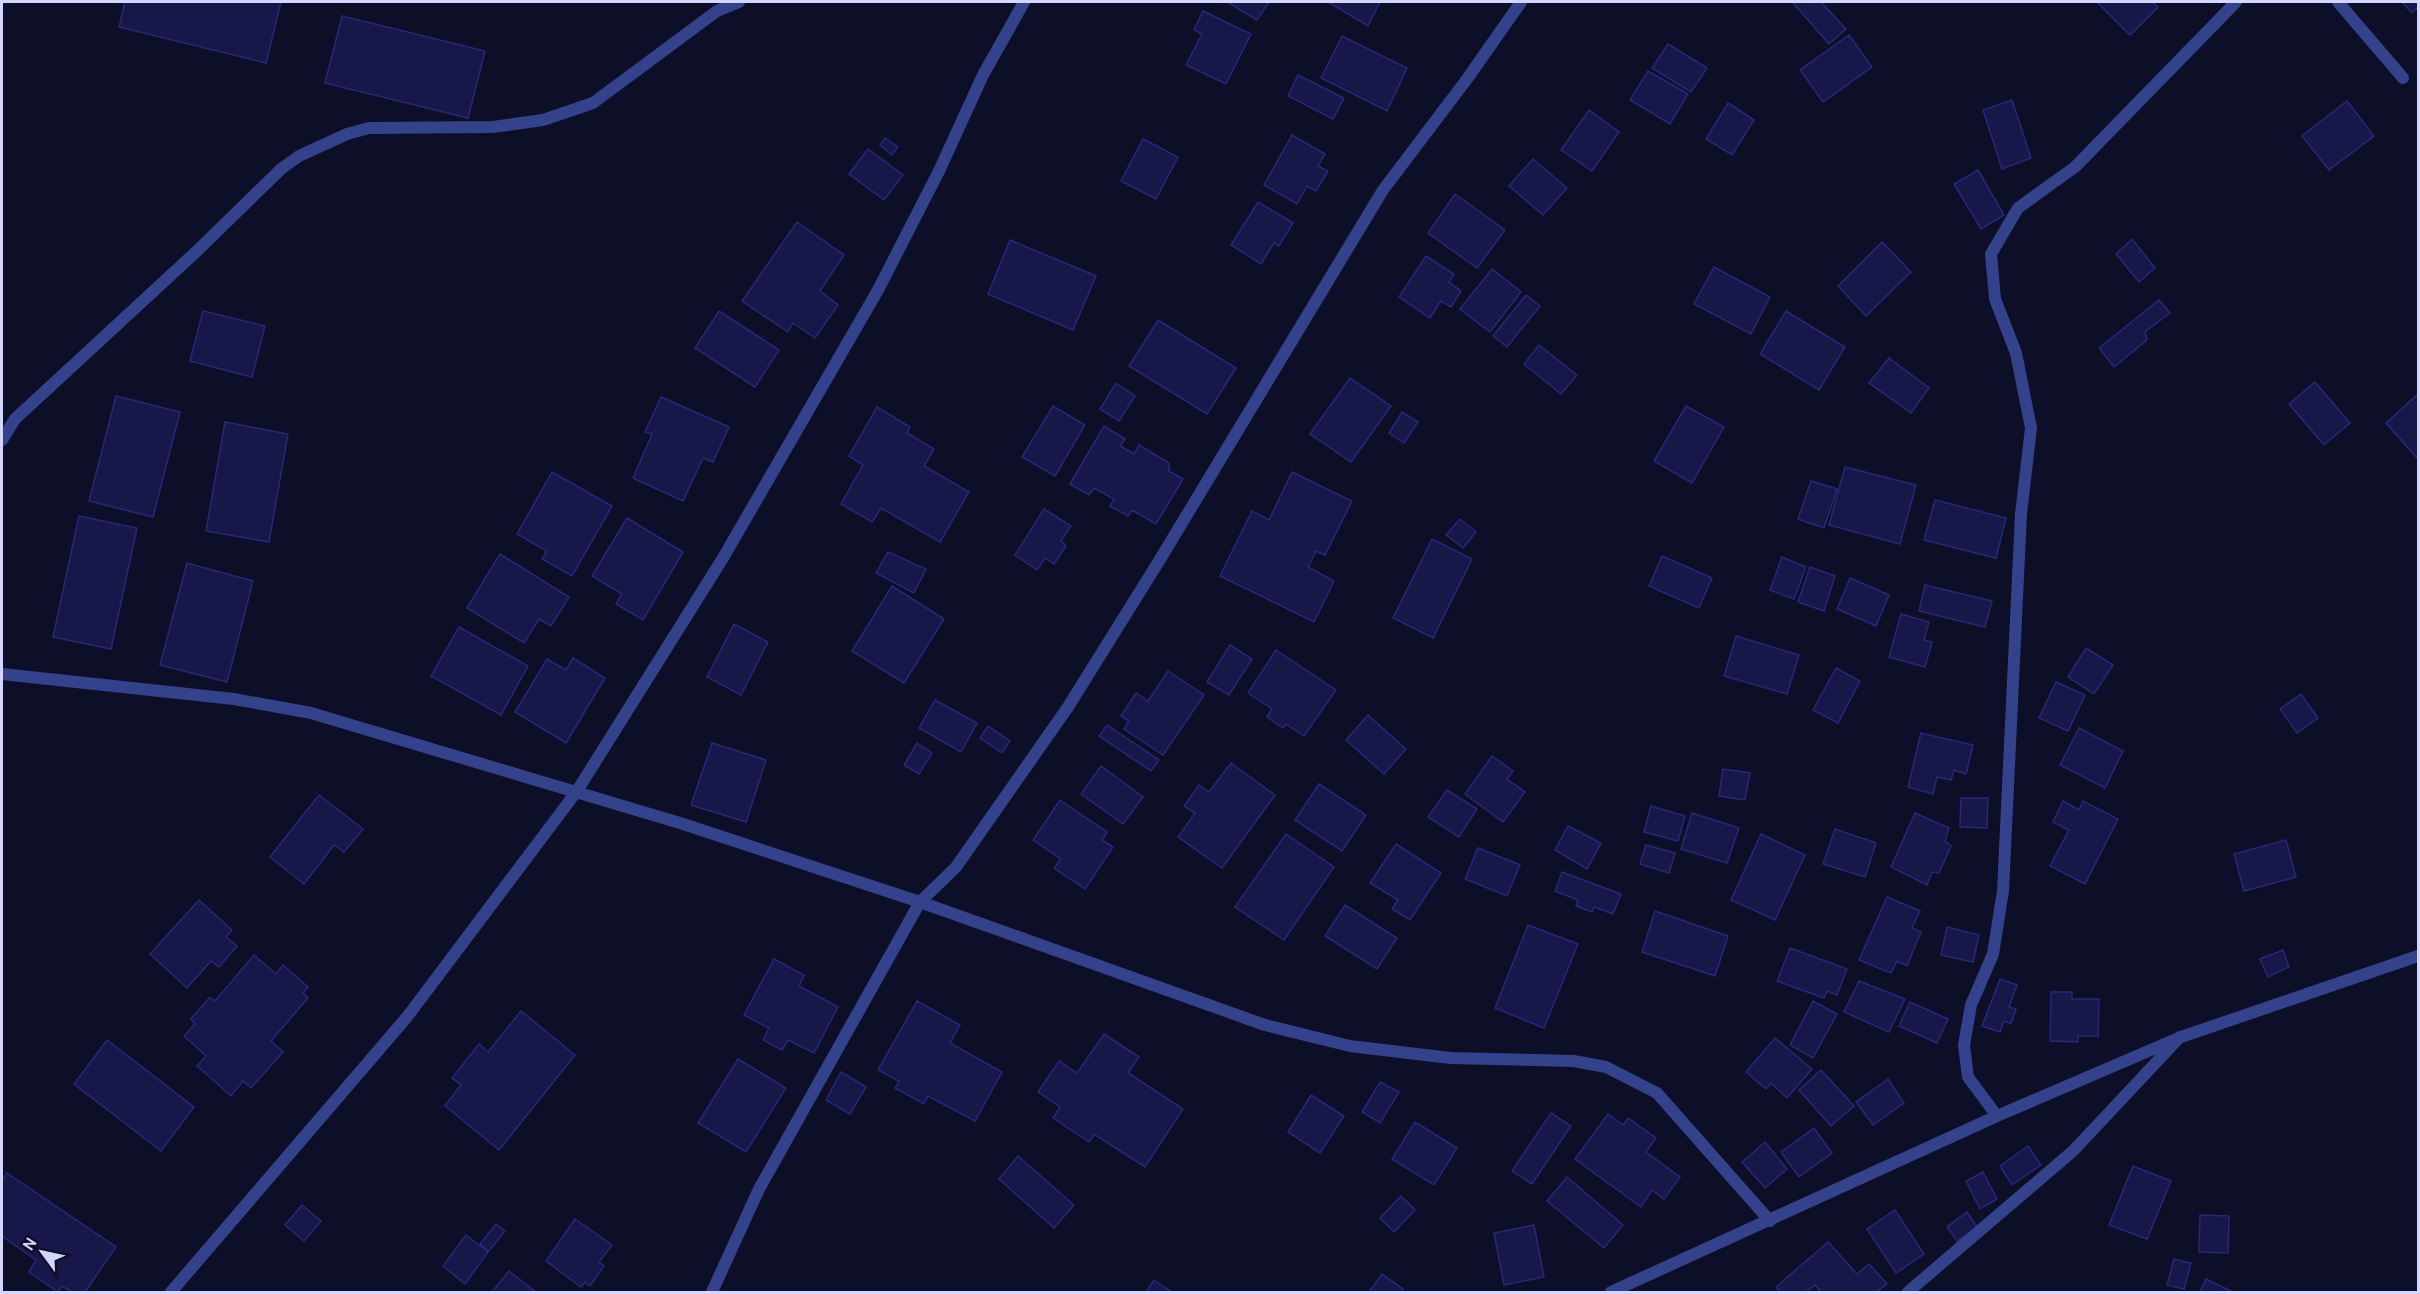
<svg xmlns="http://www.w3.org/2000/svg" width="2420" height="1294" font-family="Cabin,sans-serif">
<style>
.building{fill:#17174a;stroke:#272878;stroke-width:1.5}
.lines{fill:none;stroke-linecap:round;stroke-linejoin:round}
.minor{stroke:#33428b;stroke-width:12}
.tertiary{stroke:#33428b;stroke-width:12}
</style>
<rect width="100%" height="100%" fill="#0d0e27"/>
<g class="building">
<path d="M125,2H281L266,63L119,27Z"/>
<path d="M1227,2H1269L1257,20Z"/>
<path d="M1328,2H1380L1368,26Z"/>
<path d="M1795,2H1821L1846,29L1829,44L1793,3Z"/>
<path d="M2097,2H2152L2158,7L2130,35Z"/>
<path d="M2402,2H2418V7L2412,13Z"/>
<path d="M1203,11L1251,34L1226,84L1186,65L1202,34L1194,30Z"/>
<path d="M342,16L485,51L468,118L325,83Z"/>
<path d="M1849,35L1872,67L1823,102L1800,70Z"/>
<path d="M1342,36L1407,68L1387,111L1321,78Z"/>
<path d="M1668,44L1707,68L1691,92L1652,68Z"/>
<path d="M1648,71L1688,94L1670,124L1630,100Z"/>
<path d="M1298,75L1344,98L1333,119L1288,96Z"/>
<path d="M2012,100L2031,158L2002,169L1983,110Z"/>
<path d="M2347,101L2374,136L2329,170L2302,136Z"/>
<path d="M1728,103L1754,120L1732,155L1706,139Z"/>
<path d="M1589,110L1619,132L1592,171L1561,150Z"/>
<path d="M1292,135L1325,154L1318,166L1328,171L1316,191L1307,186L1297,204L1264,185Z"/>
<path d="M885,138L898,147L892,155L880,145Z"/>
<path d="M1143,139L1178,157L1156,199L1121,181Z"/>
<path d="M868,149L903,175L884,200L849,174Z"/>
<path d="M1533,159L1567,188L1543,215L1509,186Z"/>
<path d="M1978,170L2004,215L1981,229L1954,184Z"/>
<path d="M1455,194L1505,230L1477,268L1428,233Z"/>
<path d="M1258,202L1293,223L1279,246L1274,243L1261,264L1231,245Z"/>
<path d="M797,222L844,255L820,291L838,305L815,338L793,323L788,332L742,301Z"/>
<path d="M2132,239L2155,268L2139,282L2116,254Z"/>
<path d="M1010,240L1096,276L1073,330L988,294Z"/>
<path d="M1882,242L1911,272L1866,316L1838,286Z"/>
<path d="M1426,256L1454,274L1449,282L1461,291L1451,307L1441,301L1430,318L1399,297Z"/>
<path d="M1714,267L1770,297L1751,334L1694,304Z"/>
<path d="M1492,269L1521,292L1490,332L1460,309Z"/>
<path d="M1526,295L1540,306L1507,347L1493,336Z"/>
<path d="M2159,300L2170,313L2145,332L2147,340L2114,367L2099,348Z"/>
<path d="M203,311L265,326L252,377L190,361Z"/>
<path d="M719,311L779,350L755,387L695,348Z"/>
<path d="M1786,311L1845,347L1819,390L1760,354Z"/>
<path d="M1158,320L1236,368L1207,414L1129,366Z"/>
<path d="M1539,345L1577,375L1561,394L1524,364Z"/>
<path d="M1889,358L1929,388L1911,413L1869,383Z"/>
<path d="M1350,378L1391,406L1351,462L1310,434Z"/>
<path d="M2315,382L2350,423L2324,445L2289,404Z"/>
<path d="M1116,383L1135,396L1119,421L1100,409Z"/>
<path d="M2418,394V459L2386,423Z"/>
<path d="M116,396L180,412L153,517L89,501Z"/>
<path d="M661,397L729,427L713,462L703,458L683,501L633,478L652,434L645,432Z"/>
<path d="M1053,406L1085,425L1055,476L1022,457Z"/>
<path d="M1686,406L1724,427L1692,483L1654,461Z"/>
<path d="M877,407L910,427L907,433L934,449L924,466L969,492L940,542L881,508L872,522L841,504L863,465L849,456Z"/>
<path d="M1402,412L1418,422L1404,443L1389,433Z"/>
<path d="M225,422L288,434L269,542L206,531Z"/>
<path d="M1104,426L1125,439L1120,446L1134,454L1139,445L1169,463V471L1183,479L1156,524L1132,510L1128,516L1110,506L1114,499L1094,488L1089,495L1070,484Z"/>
<path d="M1845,467L1916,485L1900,544L1829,525Z"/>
<path d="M552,472L612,506L572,576L542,559L547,551L517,534Z"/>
<path d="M1292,472L1352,501L1325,555L1316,551L1308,567L1334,581L1314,622L1220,576L1252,511L1269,520Z"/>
<path d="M1811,481L1837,489L1824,528L1798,519Z"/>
<path d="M1935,500L2006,518L1996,558L1924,540Z"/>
<path d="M1044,509L1071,526L1061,541L1066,546L1054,564L1045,558L1037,570L1015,555Z"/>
<path d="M79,516L137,528L111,649L53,637Z"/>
<path d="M627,518L683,552L643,620L616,604L622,594L592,576Z"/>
<path d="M1460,519L1476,532L1463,548L1446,535Z"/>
<path d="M1432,539L1472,559L1433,638L1393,618Z"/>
<path d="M888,552L926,569L914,593L876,573Z"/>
<path d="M500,554L569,597L551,626L539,619L524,643L467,608Z"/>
<path d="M1662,556L1712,578L1699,608L1649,586Z"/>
<path d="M1782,557L1806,567L1794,599L1770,590Z"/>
<path d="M187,563L253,581L227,682L160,665Z"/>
<path d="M1810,567L1835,576L1824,611L1798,602Z"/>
<path d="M1850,578L1889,595L1876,626L1837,609Z"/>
<path d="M1925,585L1992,601L1985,627L1919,611Z"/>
<path d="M892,586L944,619L904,683L852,651Z"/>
<path d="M1901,614L1929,622L1924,640L1932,642L1925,667L1889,657Z"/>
<path d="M734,624L768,642L741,695L707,677Z"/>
<path d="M459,627L528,666L501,715L431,676Z"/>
<path d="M1736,636L1799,655L1787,694L1724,676Z"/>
<path d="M1230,645L1252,659L1229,695L1207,682Z"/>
<path d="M2086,648L2113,665L2094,694L2068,677Z"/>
<path d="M1276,650L1336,690L1304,736L1286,724L1283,728L1267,717L1272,709L1248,693Z"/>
<path d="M573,658L605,678L566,743L515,712L547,659L566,670Z"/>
<path d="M1836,668L1860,681L1838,723L1813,710Z"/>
<path d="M1168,671L1204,695L1163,755L1124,729L1129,721L1121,716L1136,693L1148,701Z"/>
<path d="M2056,682L2085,695L2068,731L2039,718Z"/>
<path d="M2301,694L2318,718L2297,733L2280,709Z"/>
<path d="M935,700L977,723L961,752L919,728Z"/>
<path d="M1368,715L1406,749L1384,774L1346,740Z"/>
<path d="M1107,725L1159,760L1151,771L1099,736Z"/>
<path d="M988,726L1010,741L1002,753L980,738Z"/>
<path d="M2079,728L2123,751L2105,788L2060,765Z"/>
<path d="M1921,733L1973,745L1966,774L1954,770L1951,780L1937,777L1933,794L1908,787Z"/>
<path d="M712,743L766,760L746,822L691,805Z"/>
<path d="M917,743L932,753L919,774L904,765Z"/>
<path d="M1492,756L1513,771L1507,779L1525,792L1503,822L1465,794Z"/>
<path d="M1231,763L1275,795L1222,868L1178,837L1195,813L1184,806L1199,785L1209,792Z"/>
<path d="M1101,766L1143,797L1123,824L1081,794Z"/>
<path d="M1723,769L1750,773L1745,800L1719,796Z"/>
<path d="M1319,784L1366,815L1342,851L1295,820Z"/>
<path d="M1447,790L1477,809L1459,837L1428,817Z"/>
<path d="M319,795L363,829L344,852L334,845L304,884L270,857Z"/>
<path d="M1961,798H1988L1987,828L1960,827Z"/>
<path d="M1060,800L1107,832L1102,840L1113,847L1085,889L1054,868L1061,859L1033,840Z"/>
<path d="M2063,801L2079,810L2083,801L2118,819L2085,884L2050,866L2069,830L2053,822Z"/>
<path d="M1651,806L1685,816L1678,841L1644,832Z"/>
<path d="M1692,813L1739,828L1727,863L1681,849Z"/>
<path d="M1915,813L1949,828L1945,841L1951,846L1939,873L1932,872L1927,885L1891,867Z"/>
<path d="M1568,826L1601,843L1587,869L1555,850Z"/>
<path d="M1835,829L1876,843L1865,877L1823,864Z"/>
<path d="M1286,834L1334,867L1284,940L1235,907Z"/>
<path d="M1761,834L1805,855L1775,920L1731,900Z"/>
<path d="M2286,840L2296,877L2244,891L2234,854Z"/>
<path d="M1396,844L1441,873L1410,920L1392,909L1398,900L1370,883Z"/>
<path d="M1646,845L1675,853L1669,873L1640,864Z"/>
<path d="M1478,848L1520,865L1507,896L1465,879Z"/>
<path d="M1562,872L1621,894L1613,914L1594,907L1592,912L1576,906L1578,900L1555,891Z"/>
<path d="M1887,897L1920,911L1912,928L1921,932L1907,966L1897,961L1891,973L1859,960Z"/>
<path d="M199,900L232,930L226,937L237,946L219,967L211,961L187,988L150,954Z"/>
<path d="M1345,905L1397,938L1377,969L1325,936Z"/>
<path d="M1655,911L1728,936L1715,976L1642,952Z"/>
<path d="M1528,925L1578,944L1544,1028L1495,1008Z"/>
<path d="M1947,927L1979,935L1973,962L1941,955Z"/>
<path d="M1790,948L1847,969L1837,995L1827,991L1824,998L1777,981Z"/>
<path d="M2283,950L2289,967L2268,977L2260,959Z"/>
<path d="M254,955L276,974L283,965L308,987L303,993L308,998L271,1041L283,1052L251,1088L243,1081L231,1096L197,1066L206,1056L184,1036L195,1024L191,1019L210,997L215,1001Z"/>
<path d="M774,959L804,975L799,986L838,1007L814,1053L788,1040L782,1050L763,1040L769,1028L744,1015Z"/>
<path d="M2000,979L2017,985L2009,1007L2016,1009L2011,1024L2004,1021L2000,1032L1982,1026Z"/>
<path d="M1859,981L1905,999L1889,1032L1844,1012Z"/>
<path d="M2051,992H2072V999H2099L2098,1036H2078V1042L2050,1041Z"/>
<path d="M917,1001L960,1025L950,1043L1002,1072L975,1121L928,1096L924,1104L895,1088L899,1081L878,1070Z"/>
<path d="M1813,1001L1837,1014L1813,1058L1790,1045Z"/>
<path d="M1910,1002L1948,1019L1937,1043L1899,1026Z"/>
<path d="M521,1011L575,1055L499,1150L445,1106L461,1085L452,1078L479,1044L488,1052Z"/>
<path d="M1104,1034L1139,1057L1128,1073L1183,1109L1145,1167L1094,1134L1089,1142L1053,1118L1060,1107L1038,1092L1059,1061L1077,1073Z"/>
<path d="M1775,1038L1812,1069L1787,1098L1771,1083L1766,1089L1746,1072Z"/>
<path d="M107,1040L194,1107L161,1151L74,1084Z"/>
<path d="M738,1059L786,1088L746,1152L698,1123Z"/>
<path d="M1821,1070L1854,1106L1831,1126L1799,1090Z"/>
<path d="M841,1072L866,1087L850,1114L826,1100Z"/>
<path d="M1888,1079L1904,1103L1873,1125L1856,1102Z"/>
<path d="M1380,1082L1399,1092L1380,1123L1362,1112Z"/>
<path d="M1311,1095L1344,1116L1320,1153L1288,1132Z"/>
<path d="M1551,1113L1571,1126L1532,1184L1512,1171Z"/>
<path d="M1608,1114L1623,1125L1628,1118L1656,1138L1646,1152L1680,1177L1664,1199L1652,1190L1641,1207L1575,1159Z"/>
<path d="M1415,1122L1457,1148L1434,1185L1392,1159Z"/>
<path d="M1814,1128L1832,1153L1799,1177L1781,1152Z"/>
<path d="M1765,1142L1787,1169L1765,1188L1742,1162Z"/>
<path d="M2028,1146L2041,1165L2012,1185L2000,1166Z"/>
<path d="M1018,1156L1074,1205L1054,1228L999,1179Z"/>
<path d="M2133,1166L2171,1181L2147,1239L2109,1225Z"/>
<path d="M1983,1172L1997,1199L1980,1209L1966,1181Z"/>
<path d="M7,1173L116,1247L85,1292H72L62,1286L58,1292L29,1272L36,1260L2,1236V1181Z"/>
<path d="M1567,1177L1623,1225L1604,1248L1547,1201Z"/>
<path d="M1401,1196L1415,1210L1394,1232L1380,1218Z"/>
<path d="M302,1205L321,1221L304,1241L285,1225Z"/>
<path d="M1895,1210L1924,1254L1896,1273L1867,1229Z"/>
<path d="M1967,1212L1977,1227L1957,1241L1947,1227Z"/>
<path d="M2200,1215L2229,1216L2228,1253L2199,1252Z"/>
<path d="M575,1219L612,1245L599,1262L604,1266L590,1286L585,1282L581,1287L546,1261Z"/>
<path d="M496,1224L505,1231L489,1251L480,1244Z"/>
<path d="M1534,1225L1544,1277L1504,1285L1494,1233Z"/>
<path d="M466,1235L488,1252L465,1284L443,1266Z"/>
<path d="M1828,1242L1857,1274L1869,1264L1887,1284L1876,1292H1821L1815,1285L1806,1292H1780L1776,1287Z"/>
<path d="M2174,1259L2191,1263L2184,1289L2167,1285Z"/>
<path d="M509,1271L536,1292H492Z"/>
<path d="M1382,1274L1403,1289L1401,1292H1369Z"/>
<path d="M2206,1279L2233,1292H2200Z"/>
<path d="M1154,1280L1172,1292H1146Z"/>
</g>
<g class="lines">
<g class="minor">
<path d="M2338,2L2403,78"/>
<path d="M2,440L15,419L198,250L281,169L299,156L347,134L369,128L493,127L543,120L593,103L717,11L739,2"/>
<path d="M2,674L234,699L311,713L680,823L920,902L1265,1025L1350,1046L1450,1058L1574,1061L1606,1067L1657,1093L1770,1221"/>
<path d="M1997,1116L1968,1077L1964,1045L1971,1005L1993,954L2003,891L2021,514L2031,428L2016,353L1995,299L1991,254L2018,208L2075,167L2236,2"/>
<path d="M171,1292L407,1017L577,791L723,558L878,290L939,171L983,75L1024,2"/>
<path d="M712,1292L759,1189L920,902L956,867L1068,707L1159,561L1383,190L1467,79L1521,2"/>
<path d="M1908,1292L2073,1151L2180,1037"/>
</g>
<path class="tertiary" d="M1611,1292L1997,1116L2181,1037L2418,956"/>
</g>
<rect width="2420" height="1294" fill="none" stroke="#d3d7ff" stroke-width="6"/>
<g transform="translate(42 1252) rotate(303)" stroke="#0d0e27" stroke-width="4.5" paint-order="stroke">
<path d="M0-4.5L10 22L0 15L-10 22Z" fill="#d3d7ff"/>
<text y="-9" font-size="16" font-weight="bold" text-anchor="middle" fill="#d3d7ff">N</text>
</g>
</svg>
